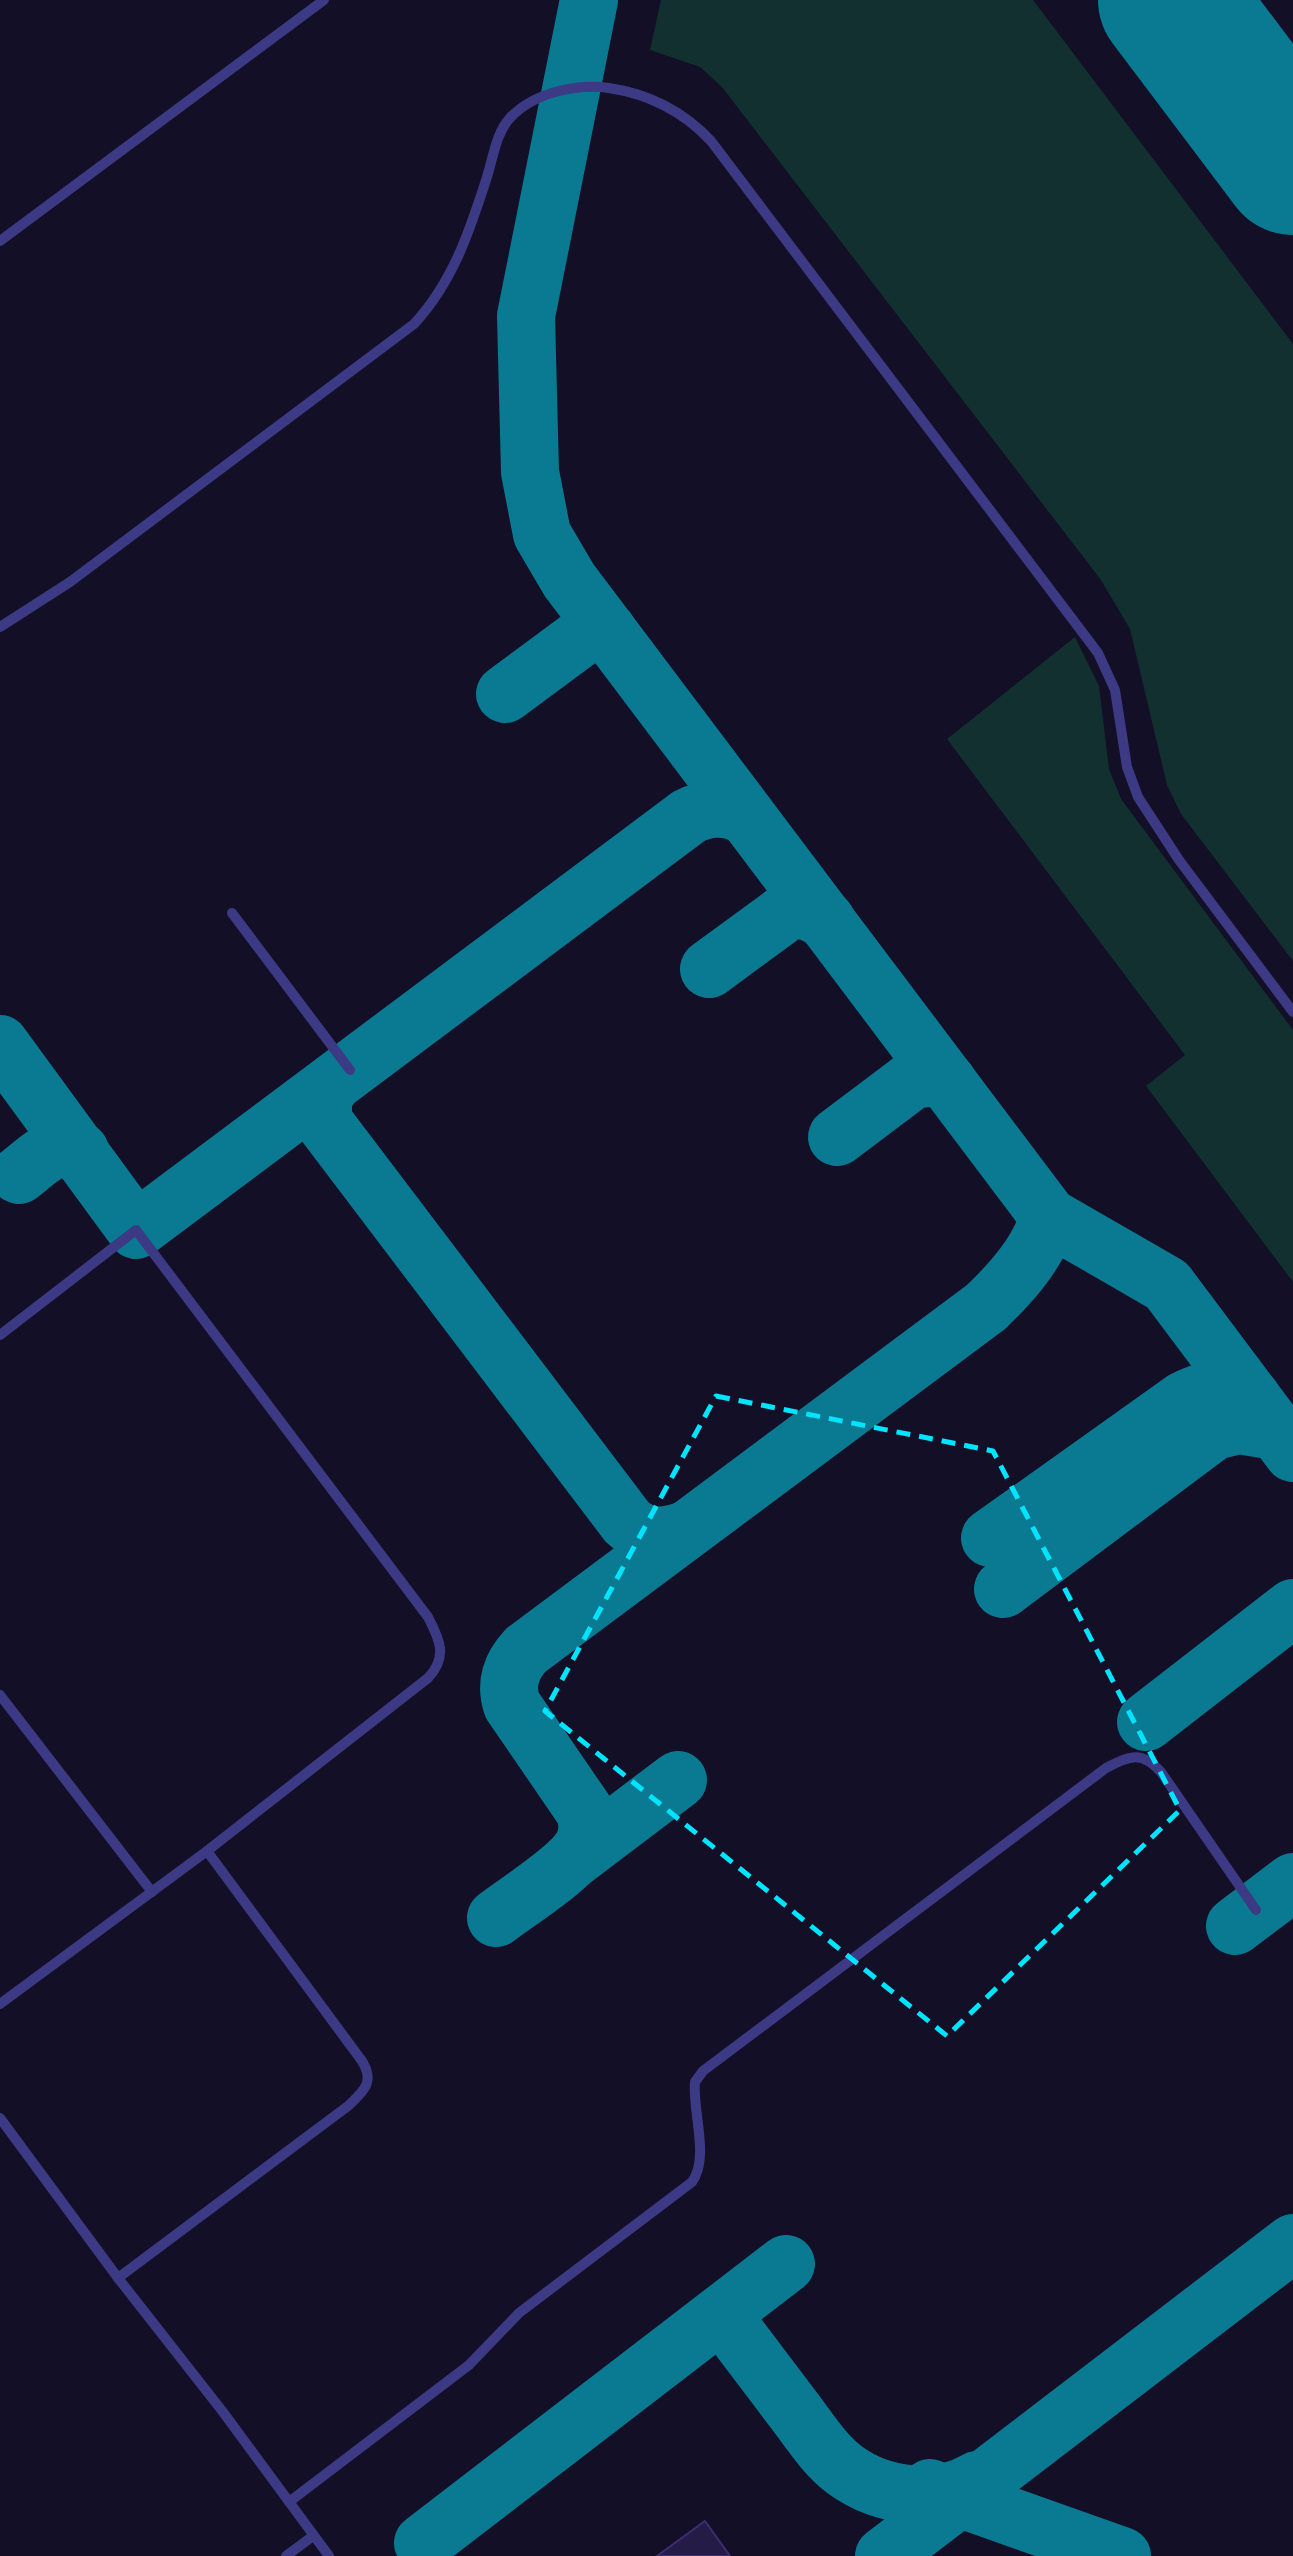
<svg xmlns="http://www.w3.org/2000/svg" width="1293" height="2556" font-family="Karla,sans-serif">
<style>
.green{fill:#12302f}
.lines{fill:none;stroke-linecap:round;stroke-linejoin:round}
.taxiway{stroke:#0a7a92;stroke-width:58}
.runway{stroke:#0a7a92;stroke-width:144}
.building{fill:#241b47;stroke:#3b2d73;stroke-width:2}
.service{stroke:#3d3a85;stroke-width:10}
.marked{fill:none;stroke:#00e5ff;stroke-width:5;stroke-dasharray:14 9;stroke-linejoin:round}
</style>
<rect width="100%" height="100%" fill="#130f26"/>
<g class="green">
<path d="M661,0H1033L1293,344V961L1181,814L1167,785L1130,629L1101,580L722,87L700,67L650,50Z"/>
<path d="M1075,637L1099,686L1109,769L1121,799L1293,1030V1282L1146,1086L1185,1055L947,739Z"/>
</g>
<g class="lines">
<g class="taxiway">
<path d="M589,0L526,316L530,472L542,534L569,580L1049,1217L1167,1285L1293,1453"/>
<path d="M505,694L582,637L607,630"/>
<path d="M709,969L788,911L806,910L826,920"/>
<path d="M0,1044L136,1230L688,817C708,806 725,807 746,815"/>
<path d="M331,1085L323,1098V1121L627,1522C646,1539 663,1538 686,1530"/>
<path d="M837,1137L914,1079L931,1078L947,1081"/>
<path d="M19,1175C40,1159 52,1142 80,1151"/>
<path d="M990,1538L1184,1400C1213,1385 1223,1389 1252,1398"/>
<path d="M1003,1589L1214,1431L1239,1425L1276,1431"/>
<path d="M1146,1722L1293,1608"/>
<path d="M571,1861L678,1780"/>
<path d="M496,1918C518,1901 570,1869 582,1847C589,1835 589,1823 584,1810L512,1705C505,1684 511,1666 526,1650L986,1307C1012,1282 1039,1252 1049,1217"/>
<path d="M1235,1926L1293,1882"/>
<path d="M721,2314C746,2347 771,2380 796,2413C811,2433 825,2455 845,2470C882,2497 936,2504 977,2480"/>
<path d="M930,2488L1122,2556"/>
<path d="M423,2543L786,2264"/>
<path d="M884,2556L1293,2243"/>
</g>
<path class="runway" d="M1170,0L1293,163"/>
</g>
<path class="building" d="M705,2521L730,2556H657Z"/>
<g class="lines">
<g class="service">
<path d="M0,241L324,0"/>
<path d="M0,627L70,582L414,324C453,282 470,230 487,177C493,158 496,133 510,118C533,93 577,83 609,88C649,94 683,111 711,141L1098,653L1115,690L1127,767L1138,797L1179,860L1293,1012"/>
<path d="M232,913L350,1070"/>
<path d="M0,1335L136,1230L428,1617C440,1640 448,1657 428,1678L207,1851L0,2004"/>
<path d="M0,1695L152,1892"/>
<path d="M0,2118L118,2278L223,2412L329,2556"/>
<path d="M118,2278L348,2106C364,2091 375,2082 362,2061L207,1851"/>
<path d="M289,2502L469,2365L519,2313L692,2182C710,2157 692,2111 695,2082L703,2071L1106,1768C1130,1755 1142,1751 1161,1772L1256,1910"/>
<path d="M286,2556L313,2536"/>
</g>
</g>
<path class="marked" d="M716,1396L993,1451L1180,1810L947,2036L545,1711Z"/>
</svg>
